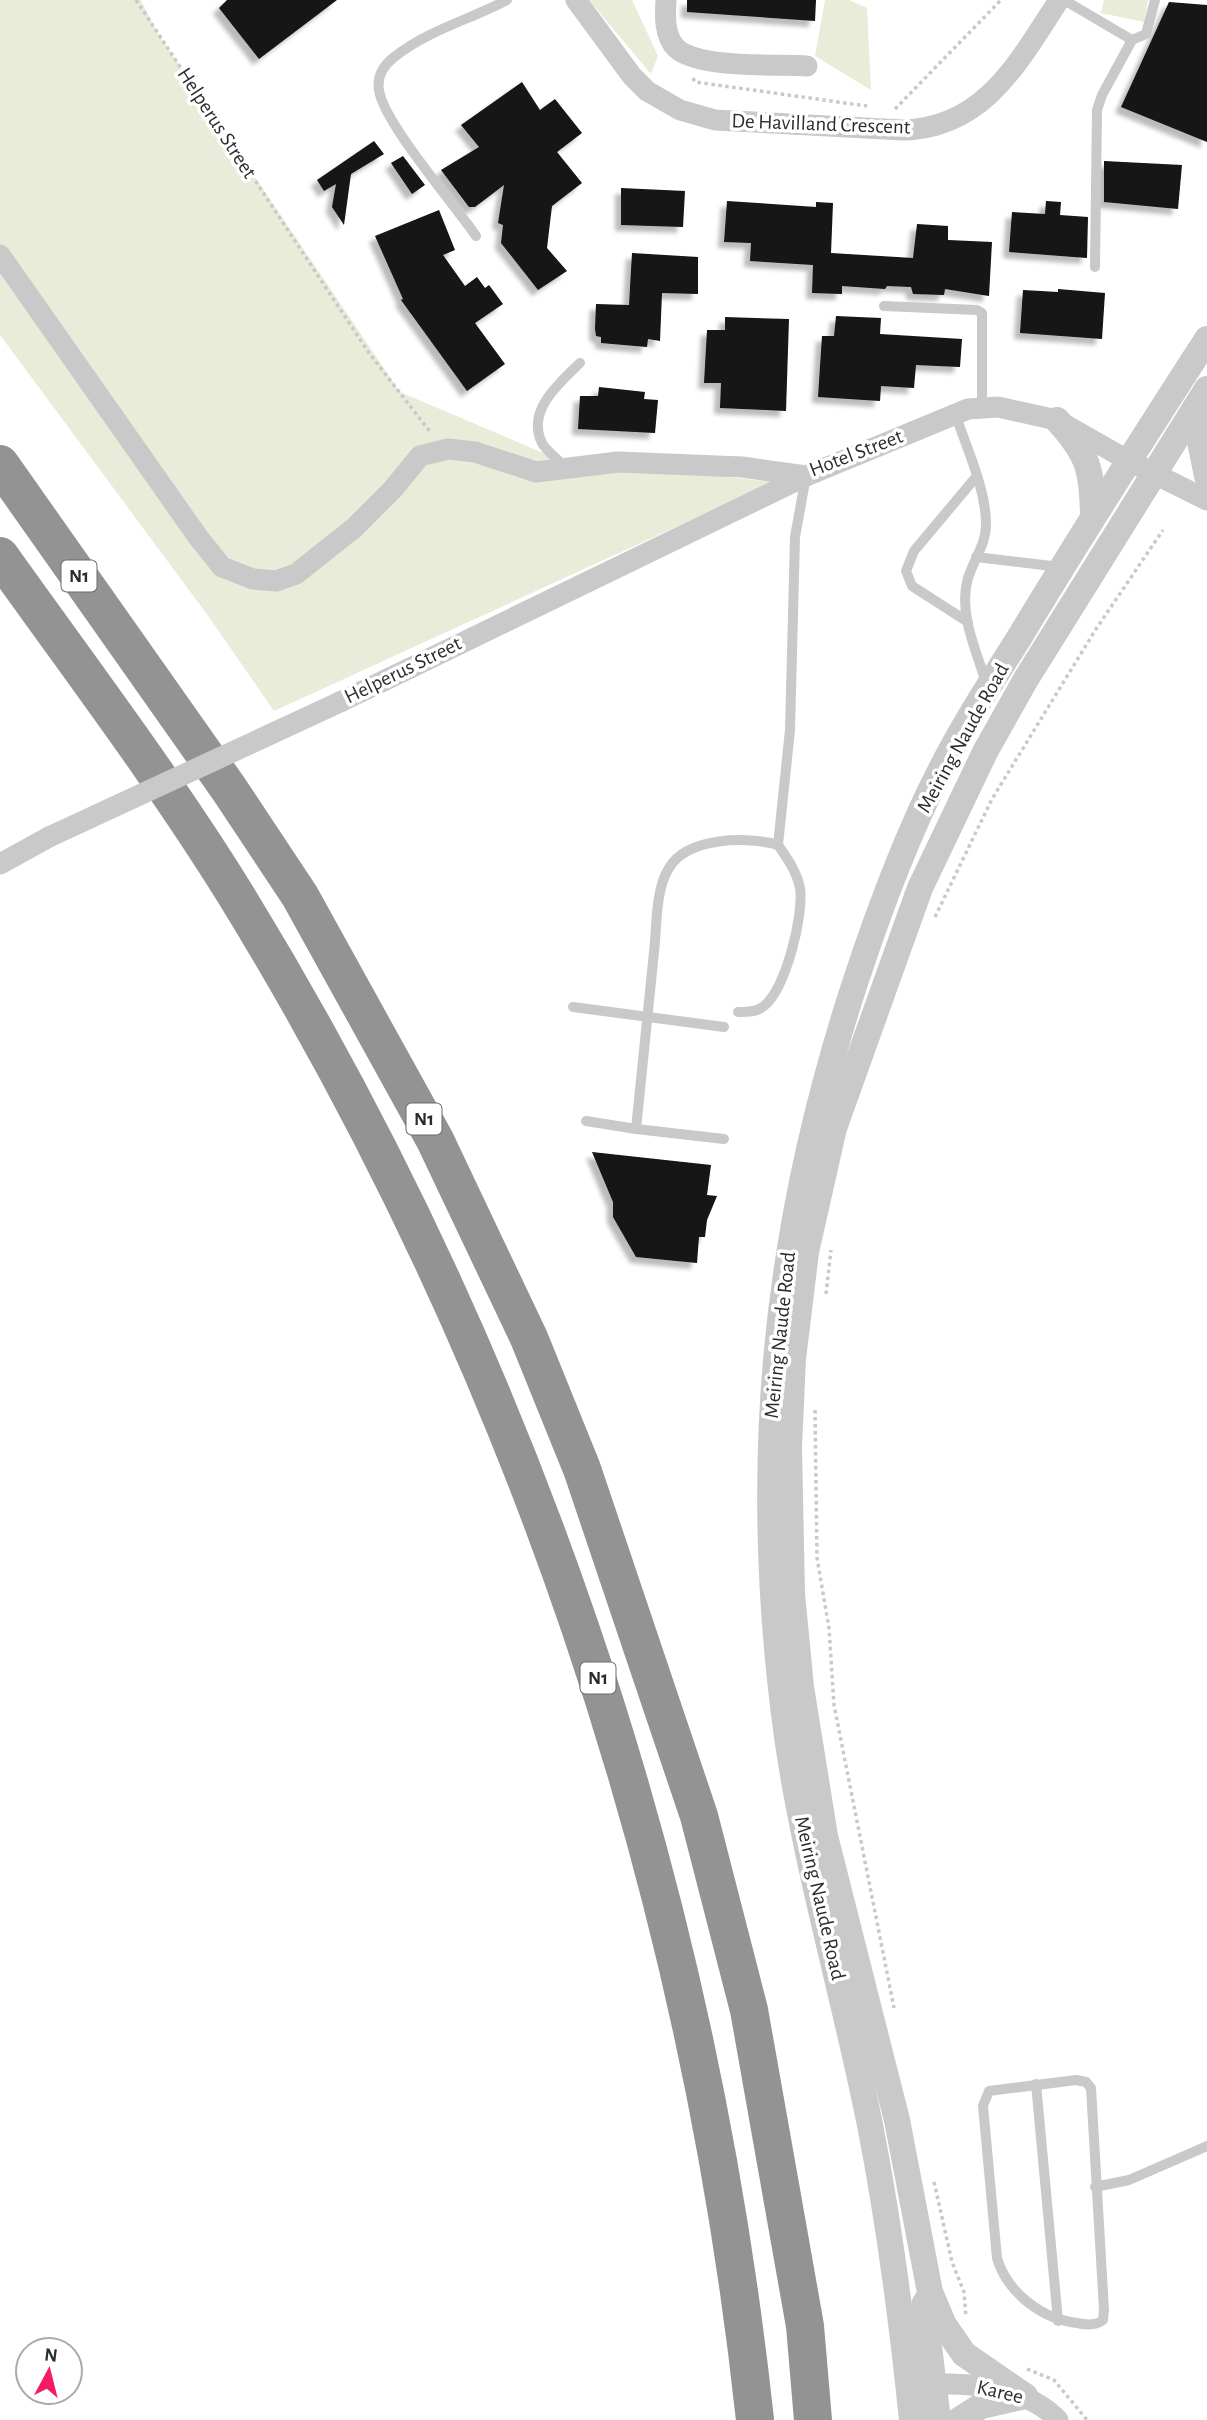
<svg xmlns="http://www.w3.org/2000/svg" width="1207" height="2420" font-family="'Alegreya Sans',sans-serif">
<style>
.green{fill:#e8ecd8}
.building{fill:#131313;filter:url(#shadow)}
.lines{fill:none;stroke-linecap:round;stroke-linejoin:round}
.path{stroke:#c9c9c9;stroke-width:3.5;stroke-dasharray:3.5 3.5;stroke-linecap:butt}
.service{stroke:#c9c9c9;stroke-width:10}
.minor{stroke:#c9c9c9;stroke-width:21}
.tertiary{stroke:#c9c9c9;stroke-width:26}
.motorway{stroke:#939393;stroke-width:38}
.minor-bridge{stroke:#c9c9c9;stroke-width:21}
.labels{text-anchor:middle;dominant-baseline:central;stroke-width:7;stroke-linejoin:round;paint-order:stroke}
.shield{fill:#fff;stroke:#6b6b6b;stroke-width:2}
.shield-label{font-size:19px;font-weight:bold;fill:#2c2c2c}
.street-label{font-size:21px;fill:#2c2c2c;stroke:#fff}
</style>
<defs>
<filter id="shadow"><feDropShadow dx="-6" dy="6" stdDeviation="2" flood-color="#0004"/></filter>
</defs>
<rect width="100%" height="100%" fill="#fff"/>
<g class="green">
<path d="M0,0H141L157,32L400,392L555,458L774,482L274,711L206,613L0,335Z"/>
<path d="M589,0H632L658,56L651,74Z"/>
<path d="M825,0H849L867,8L871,90L815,56Z"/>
<path d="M1104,0H1148L1144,22L1101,13Z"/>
</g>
<g class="building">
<path d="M227,0H337L259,59L219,8Z"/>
<path d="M687,0H816L815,21L687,12Z"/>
<path d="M1169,2L1207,5V142L1121,107Z"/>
<path d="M522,82L540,110L555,99L582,133L557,152L582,183L552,206L547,248L567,271L538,290L501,243L503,225L498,223L504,185L475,207H469L441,170L479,147L461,125Z"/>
<path d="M374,141L384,154L351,174L344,225L332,207L336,184L324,191L317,180Z"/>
<path d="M403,156L425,185L412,194L391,163Z"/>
<path d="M1104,161L1182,165L1178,209L1104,202Z"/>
<path d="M621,188L685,191L683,227L621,225Z"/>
<path d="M727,201L816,207V202L833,203L831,253L913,258L917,224L948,226V240L992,242L989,296L945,289L944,295L913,294L911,287L887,286L885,289L842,286V294L812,293L813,265L750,261L751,243L724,242Z"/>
<path d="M1046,201L1061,202L1060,215L1088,217L1087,258L1009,252L1012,212L1045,214Z"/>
<path d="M439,210L455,250L443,255L465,286L477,277L485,288L489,285L503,304L475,323L505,364L467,391L401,300L403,299L375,236Z"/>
<path d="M632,253L698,257V294L662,293L660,341L648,339L647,347L601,343V337L596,336L595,329L596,304L629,305Z"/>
<path d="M1058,289L1105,293L1102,339L1020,333L1023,290L1058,292Z"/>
<path d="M836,316L881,318L880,334L962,339L960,367L916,365L914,388L881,386L880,401L818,397L822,336H834Z"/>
<path d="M725,317L789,319L786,411L720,408L721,383H704L707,330H725Z"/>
<path d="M599,387L645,392L644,399L658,400L655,433L578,429L580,396H598Z"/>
<path d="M592,1152L711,1165L707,1195L717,1196L707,1220L705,1237H699L697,1263L636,1257L613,1217V1202Z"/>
</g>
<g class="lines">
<g class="path">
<path d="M136,0L369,353L431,433"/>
<path d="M693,78L695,82L867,106"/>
<path d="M895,109L1001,0"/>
<path d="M935,917L992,799L1096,629L1163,530"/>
<path d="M826,1294L831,1250"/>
<path d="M815,1410L817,1558L829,1628L834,1705L894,2008"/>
<path d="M934,2182L952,2262L964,2292L966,2317"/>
<path d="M1027,2369L1054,2380L1087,2420"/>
</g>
<g class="service">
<path d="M1064,0L1132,40"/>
<path d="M476,236C455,205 383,122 379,90C377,77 383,66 393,58C428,30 469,20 507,0"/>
<path d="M1095,267L1097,110L1102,95L1132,40L1146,34L1155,0"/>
<path d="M884,306L977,310L982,313V407"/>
<path d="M955,413C966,447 985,486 986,522C987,543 974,559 968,578C958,613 976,649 986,683"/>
<path d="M565,467C559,460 546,451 542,443C526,411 559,383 580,363"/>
<path d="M976,557L1060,567"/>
<path d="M968,622L912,586L906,571L914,551L976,477"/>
<path d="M573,1007L724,1027"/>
<path d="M738,1012C747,1012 757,1012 764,1006C786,988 804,915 800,888C797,872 787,858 778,845"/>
<path d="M586,1121L636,1129"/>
<path d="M724,1139L636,1129C642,1070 648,1011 654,952C657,927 655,890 669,868C687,837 748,836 778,845L790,730L795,537L806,476"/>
<path d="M1076,2080L1086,2082L1091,2088L1104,2310L1103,2320C1096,2326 1086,2325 1077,2323C1041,2319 1007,2292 997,2258L983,2106L989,2091Z"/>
<path d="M1036,2084L1058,2321"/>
<path d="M1095,2187L1129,2180L1207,2146"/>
</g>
<g class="minor">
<path d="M576,0L632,76L647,91L680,110L715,120L903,130C985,128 1019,61 1059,0"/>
<path d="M666,0C665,15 664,36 676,48C698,69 776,64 807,66"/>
<path d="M0,255L198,537L222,567L253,579L276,581L296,574L354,528L393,489L420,456L448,449L475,452L536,472L618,462L742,467L806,476"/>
<path d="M340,702L806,476L968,409L998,407L1057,420L1129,461L1207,500"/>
<path d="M0,864L49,837"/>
<path d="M919,2384C966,2383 1024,2384 1058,2420"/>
</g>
<g class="tertiary">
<path d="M1207,400L1199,437L1207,476"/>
<path d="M1057,420C1088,454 1092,469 1093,514"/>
<path d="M927,2300L924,2305L938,2420"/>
<path d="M1025,2396L964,2354L944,2325L930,2292L897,2120L825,1836L801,1687L792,1594L789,1447L793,1359L806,1252L834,1128L920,888L985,752L1026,679L1207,389"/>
<path d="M912,2420C902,2322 889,2222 870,2125C844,1995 806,1868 787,1737C751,1474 772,1238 854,986C878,913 905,839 940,771C963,725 992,681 1019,638C1080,537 1143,438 1207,339"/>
<path d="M959,2420L981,2406L1025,2396"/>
</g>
<g class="motorway">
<path d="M0,464L229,789L300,896L435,1140L529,1338L582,1469L699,1816L749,2010L805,2326L813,2420"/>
<path d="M0,556C79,667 162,776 234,892C520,1357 697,1878 755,2420"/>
</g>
<path class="minor-bridge" d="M49,837L340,702"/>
</g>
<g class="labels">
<g class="shield">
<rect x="61.5" y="560.5" width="35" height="31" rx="5"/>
<rect x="406.5" y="1103.5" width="35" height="31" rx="5"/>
<rect x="580.5" y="1662.5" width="35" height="31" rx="5"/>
</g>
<g class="shield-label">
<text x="79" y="576">N1</text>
<text x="424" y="1119">N1</text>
<text x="598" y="1678">N1</text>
</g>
<g class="street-label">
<text transform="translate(217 123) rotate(57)">Helperus Street</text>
<text transform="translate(821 124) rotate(2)">De Havilland Crescent</text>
<text transform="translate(856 453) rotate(-21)">Hotel Street</text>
<text transform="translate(403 670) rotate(-26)">Helperus Street</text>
<text transform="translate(963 738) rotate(-61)">Meiring Naude Road</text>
<text transform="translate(780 1335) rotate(-84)">Meiring Naude Road</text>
<text transform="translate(820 1898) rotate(77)">Meiring Naude Road</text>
<text transform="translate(1000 2392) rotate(13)">Karee</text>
</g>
</g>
<g transform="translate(49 2371) rotate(7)"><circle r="33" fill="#ffffff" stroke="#ababab" stroke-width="2"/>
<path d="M0-5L12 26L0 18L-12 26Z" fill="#f61c63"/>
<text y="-10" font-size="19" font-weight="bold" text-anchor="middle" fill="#2c2c2c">N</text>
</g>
</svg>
